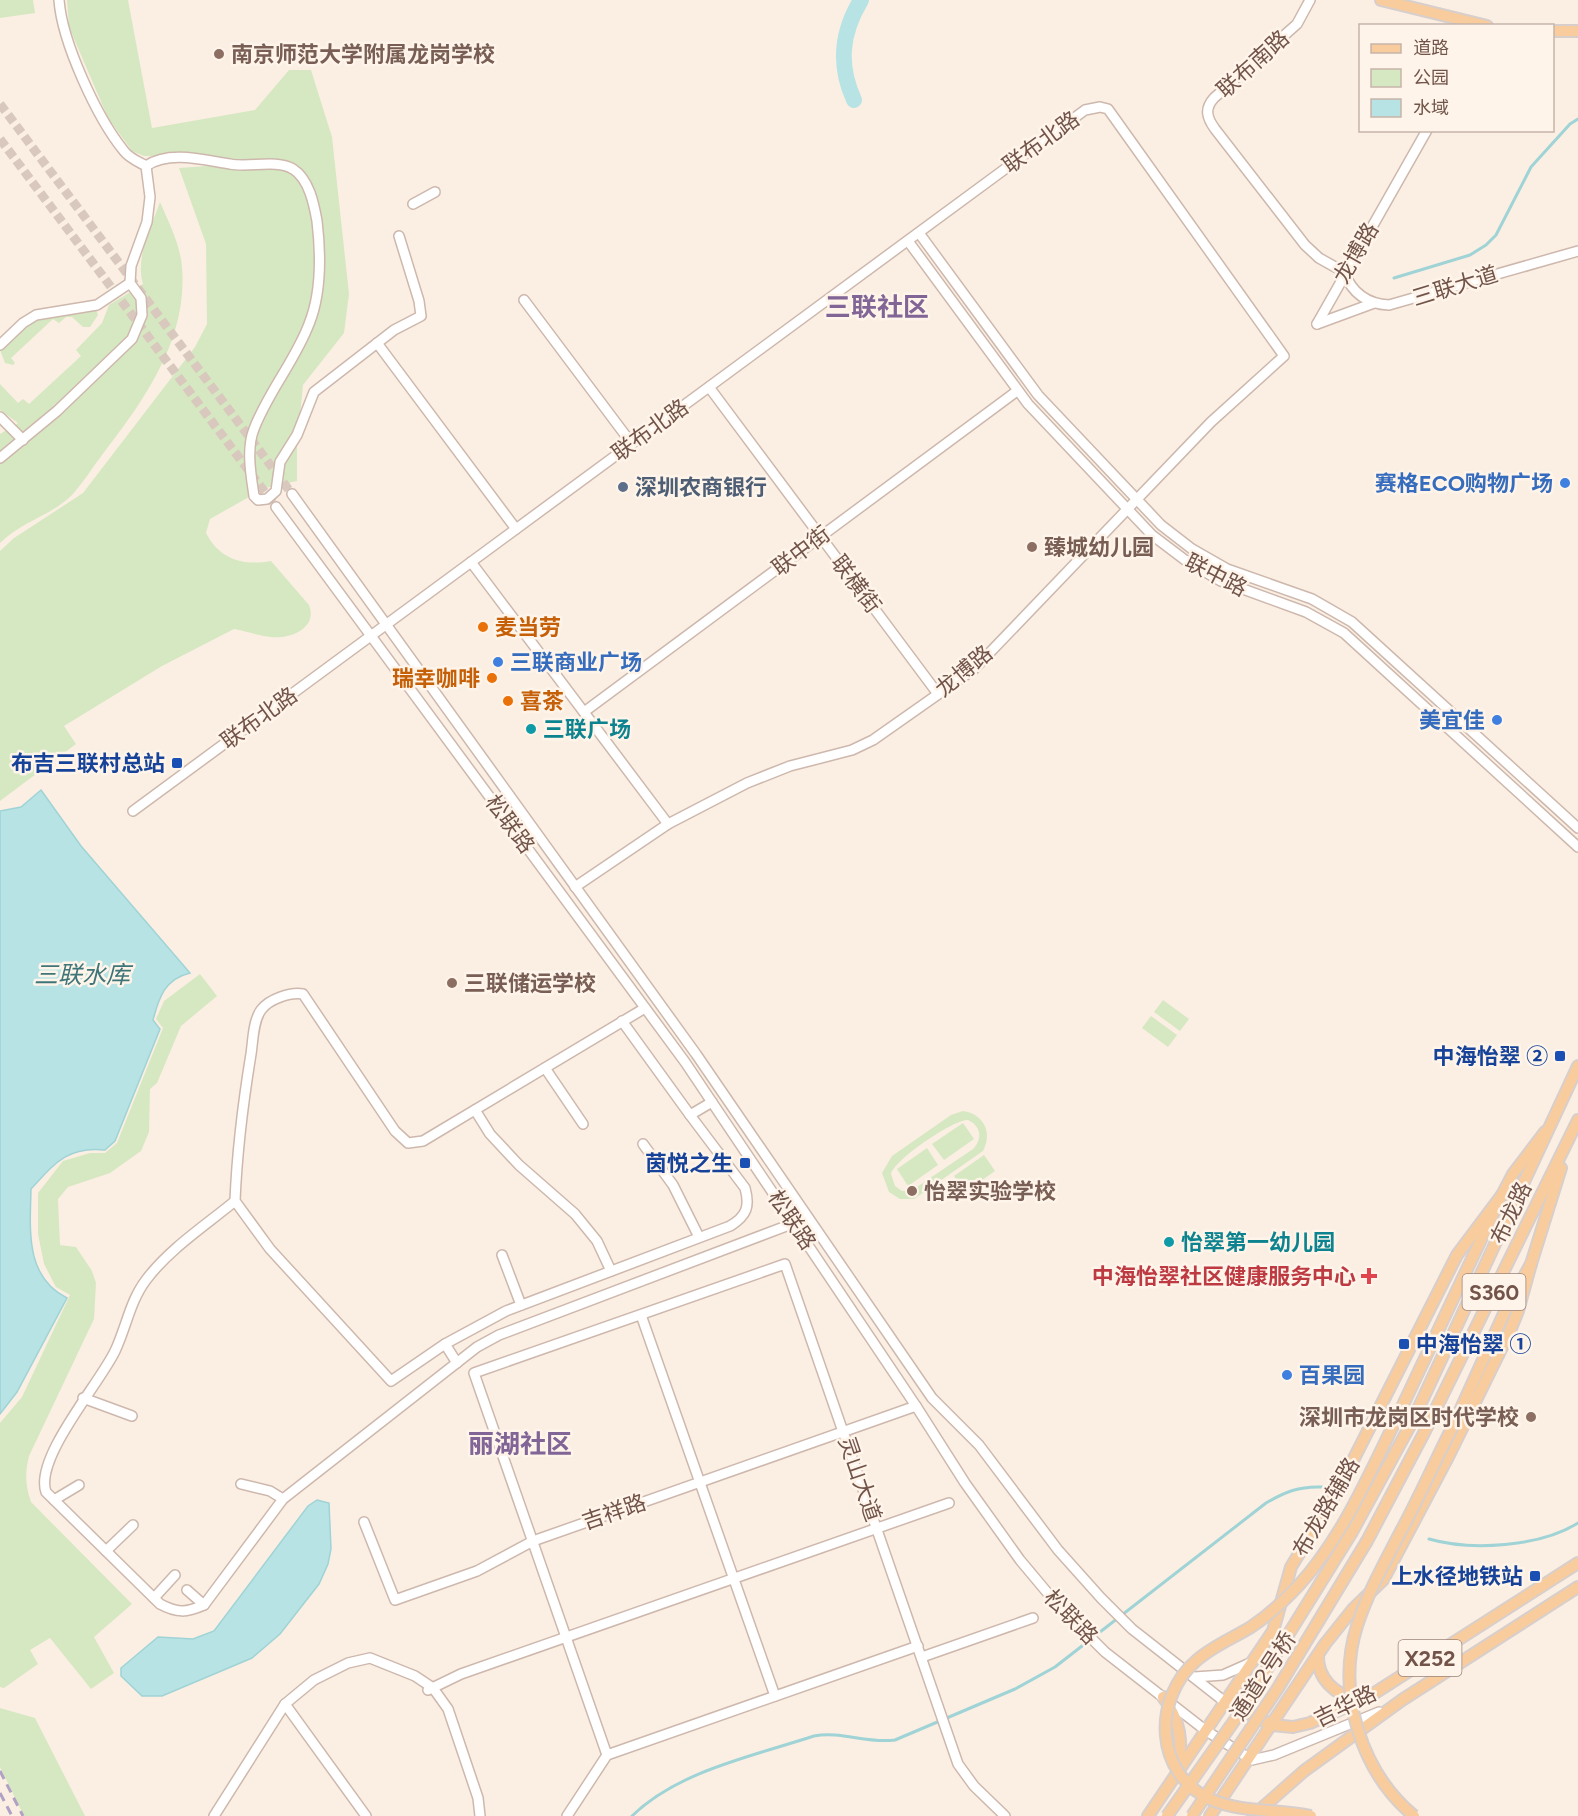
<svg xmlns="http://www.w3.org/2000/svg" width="1578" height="1816" font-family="Figtree,'Noto Sans SC',sans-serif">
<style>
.green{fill:#d6e8c2;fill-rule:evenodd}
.water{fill:#b8e3e4;stroke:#9fd3d6;stroke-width:1.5}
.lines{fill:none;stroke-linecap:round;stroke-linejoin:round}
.stream{stroke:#9fd3d6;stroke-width:3}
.river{stroke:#b8e3e4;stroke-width:16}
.minor-tunnel{stroke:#d9c8bd;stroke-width:9;stroke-dasharray:9 4.5;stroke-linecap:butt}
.minor-casing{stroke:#ceb8ad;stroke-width:12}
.major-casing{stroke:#d8cfcc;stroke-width:14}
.minor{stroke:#fff;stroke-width:9}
.major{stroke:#f8cc9d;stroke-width:10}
.rail{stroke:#b1a2c4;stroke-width:3;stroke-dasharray:9 6;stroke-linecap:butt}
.major-bridge-casing{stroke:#d8cfcc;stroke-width:14;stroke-linecap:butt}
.major-bridge{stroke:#f8cc9d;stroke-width:10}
.education-dot{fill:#8d6e63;stroke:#fef4e9;stroke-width:2}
.shop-dot{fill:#3f7fe0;stroke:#fef4e9;stroke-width:2}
.service-dot{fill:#5c6f8a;stroke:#fef4e9;stroke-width:2}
.food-dot{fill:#e8710a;stroke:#fef4e9;stroke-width:2}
.culture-dot{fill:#0f9aa8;stroke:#fef4e9;stroke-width:2}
.transit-dot{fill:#1a4fb4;stroke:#fef4e9;stroke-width:2}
.health-dot{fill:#e0444e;stroke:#fef4e9;stroke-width:2}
.labels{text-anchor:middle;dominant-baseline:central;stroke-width:5;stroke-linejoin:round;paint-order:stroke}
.shield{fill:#fef4e9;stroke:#9c847a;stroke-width:1.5}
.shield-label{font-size:21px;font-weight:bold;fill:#72544a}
.education-label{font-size:22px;font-weight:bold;fill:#785e54;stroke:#fef4e9;text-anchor:start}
.street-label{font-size:22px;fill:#72544a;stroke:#fef4e9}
.shop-label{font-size:22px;font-weight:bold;fill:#366cbe;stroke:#fef4e9;text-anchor:end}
.service-label{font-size:22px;font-weight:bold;fill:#4e5e75;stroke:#fef4e9;text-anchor:start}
.food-label{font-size:22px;font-weight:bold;fill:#c56008;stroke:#fef4e9;text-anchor:start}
.culture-label{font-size:22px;font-weight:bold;fill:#0d838f;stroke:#fef4e9;text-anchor:start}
.transit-label{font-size:22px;font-weight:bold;fill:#164399;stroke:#fef4e9;text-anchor:end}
.health-label{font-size:22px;font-weight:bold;fill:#be3a42;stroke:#fef4e9;text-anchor:end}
.water-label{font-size:24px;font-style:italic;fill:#3e7578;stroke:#fef4e9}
.quarter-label{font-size:26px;font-weight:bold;fill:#806596;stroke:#fef4e9}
</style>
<rect width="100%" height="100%" fill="#fbefe3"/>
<g class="green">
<path d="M0,0H33L35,13L0,18Z"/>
<path d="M67,0H128L152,128L255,110L289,70H311L332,137L349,294L344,333L303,385L297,445V481L265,488L210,519L206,533C220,560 244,566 271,561L309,605C318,628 291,639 271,637C259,636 246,631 234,629L162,666L64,726L76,744L0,801V551L14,538L83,493L195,347L207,324L206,244L179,168L222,165L224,158L144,156L132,151L108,118L69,27Z"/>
<path d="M160,202C169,223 180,244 182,267C188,340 144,400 102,455C92,468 83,483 72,495C52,515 21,522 0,543V434L18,423L0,410V384L18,403L23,399L29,404L81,356L76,350L102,323L109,305L143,284C135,257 151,228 160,202Z"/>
<path d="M96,309L98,315L90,327H83L72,317H66L59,323L53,319L11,358L15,363L13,365L5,363L0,350L26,325L39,318Z"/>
<path d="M200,974L217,996L181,1026L157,1083L150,1089L149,1132L141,1151L110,1173L68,1187L58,1199L60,1245L76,1247L92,1271L96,1283L94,1319L29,1456C25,1472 25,1485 31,1502L132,1604L94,1637L114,1673L91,1689L50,1638L30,1650L38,1664L4,1688L0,1687V1423L22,1397L70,1295L56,1287L44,1264L38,1234V1193L63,1161L90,1153H105L117,1143L163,1028L156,1019L164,1001Z"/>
<path d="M1163,1000L1189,1019L1180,1031L1154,1012Z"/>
<path d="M1151,1016L1177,1035L1168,1047L1142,1028Z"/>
<path d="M963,1111C984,1114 993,1133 983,1151L914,1199H900L889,1192L882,1173L892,1156L951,1115ZM968,1120C981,1126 983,1139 973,1149L911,1191H902L895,1186L891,1174C894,1160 954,1119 968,1120Z"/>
<path d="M963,1123L974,1139L944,1160L932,1144Z"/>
<path d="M927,1148L938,1165L908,1186L897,1169Z"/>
<path d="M984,1155L995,1171L965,1192L954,1176Z"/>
<path d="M0,1708L35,1718L85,1816H24L0,1767Z"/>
</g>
<g class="water">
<path d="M41,790L81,846L190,973C165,979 159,997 153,1020L160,1029L115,1141L105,1150C67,1146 54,1164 31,1189C30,1231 25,1277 67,1298L17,1392L0,1414V811L21,807Z"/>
<path d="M317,1500L329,1503L331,1549L328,1564L319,1584L280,1634L252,1658L162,1696H142L121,1676V1668L158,1637L193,1639L214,1631L308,1506Z"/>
</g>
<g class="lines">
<g class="stream">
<path d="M1394,278L1470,255L1486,245L1496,235L1531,167L1570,124L1578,119"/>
<path d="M1429,1539C1471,1551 1540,1547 1578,1523"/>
<path d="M632,1816C678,1771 753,1756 814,1736C842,1731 867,1744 895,1740L1015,1689L1055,1667L1266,1503C1285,1492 1299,1486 1322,1487"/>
</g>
<path class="river" d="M854,100C838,65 841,33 861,0"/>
<g class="minor-tunnel">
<path d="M0,104L292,494"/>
<path d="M0,139L276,507"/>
</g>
<g class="minor-casing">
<g id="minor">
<path d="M1310,0L1297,24L1214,98C1204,109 1207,118 1215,129L1305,245L1319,258L1344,272"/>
<path d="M146,166C169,150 204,160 230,164C249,168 276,159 293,169C309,179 314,204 317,221C321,255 322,292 309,324C295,361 268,392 254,429C246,449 251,475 254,496L258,500L267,499L276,491L280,462L297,435L314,392L394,330L421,316L419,301L399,236"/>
<path d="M413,204L435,192"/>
<path d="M919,233L1038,395L1161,525L1192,549L1227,569L1312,599L1352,622L1578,828"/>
<path d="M908,241L1028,404L1152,535L1185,560L1221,581L1306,612L1344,633L1578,847"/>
<path d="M1344,272C1352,293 1367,304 1389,305L1578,251"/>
<path d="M524,300L632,444"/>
<path d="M1317,324L1427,130"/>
<path d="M1317,324L1374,303"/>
<path d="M377,343L516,529"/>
<path d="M0,345L23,323L36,315L97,305L130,283"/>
<path d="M709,387L938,694"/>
<path d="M0,417L23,440"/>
<path d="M0,458L57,411L132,339L142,315L141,298L130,283L131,266L147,222L150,197L146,166C139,162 129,158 124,151C97,118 62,42 59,0"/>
<path d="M292,494L696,1054L932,1398L979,1445L1058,1550L1101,1598L1132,1629L1225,1702"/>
<path d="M276,507L685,1062L916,1406L965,1483L1020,1560L1056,1603L1105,1652L1205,1730L1252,1760L1274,1755L1379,1712"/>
<path d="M471,562L668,824"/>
<path d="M584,712L1017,391"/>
<path d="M133,811L1085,110L1100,107L1108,109L1284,356L1211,422L974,669L873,740L852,750L790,766L747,783L668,824L575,887"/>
<path d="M622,1021L690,1115L712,1102"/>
<path d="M545,1068L583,1124"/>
<path d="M475,1110L490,1134L519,1165L575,1214L597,1241L611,1271"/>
<path d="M643,1144L673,1185L699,1237"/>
<path d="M235,1201C206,1225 169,1249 146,1280C130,1301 126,1328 115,1351C100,1383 34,1458 46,1492L160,1604C177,1613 186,1613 204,1605L283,1499L477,1347L499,1335L797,1222"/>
<path d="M502,1255L521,1305"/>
<path d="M641,1315L775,1696"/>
<path d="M445,1344L391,1381L270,1249L235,1201C237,1151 243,1103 251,1054C253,1041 253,1021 261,1010C269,999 290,992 303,994L395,1131L408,1143L423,1141L645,1008"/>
<path d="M457,1363L445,1344L506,1311L730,1226C747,1216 750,1206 745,1188L690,1115"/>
<path d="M83,1398L132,1416"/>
<path d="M241,1484L270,1491L283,1499"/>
<path d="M54,1500L79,1485"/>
<path d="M364,1522L395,1600L477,1571L533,1541L916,1406"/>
<path d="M106,1551L133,1525"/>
<path d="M187,1590L204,1605"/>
<path d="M154,1598L175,1575"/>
<path d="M922,1657L1033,1618"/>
<path d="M1195,1677L1223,1675L1250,1663"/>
<path d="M428,1690L461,1674L949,1503"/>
<path d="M285,1704L366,1816"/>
<path d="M607,1755L474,1373L785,1264L958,1764L974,1786L1005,1816"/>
<path d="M214,1816L285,1704L314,1680L348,1663L370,1658L415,1676L433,1688L448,1709L478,1798L480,1816"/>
<path d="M567,1816L607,1755L918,1646"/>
</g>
</g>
<g class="major-casing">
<g id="major">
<path d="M1381,0L1487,26"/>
<path d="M1552,31H1578"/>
<path d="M1394,1424L1502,1195L1513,1174L1545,1132"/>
<path d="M1454,1424L1507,1307L1531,1264L1561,1168"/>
<path d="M1352,1532L1412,1422L1578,1066"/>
<path d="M1367,1541L1424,1433L1578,1120"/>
<path d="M1318,1655C1317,1678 1335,1696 1357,1698"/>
<path d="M1163,1697C1180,1719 1184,1743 1177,1770"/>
<path d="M1225,1702L1272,1725L1293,1727L1310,1723L1370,1696L1578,1563"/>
<path d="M1148,1816L1273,1631L1291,1567L1340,1486L1457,1255L1502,1195"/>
<path d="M1210,1816L1325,1644L1353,1609L1383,1580L1448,1457L1509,1333L1518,1311L1531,1264"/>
<path d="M1253,1816L1304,1771L1402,1700L1578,1587"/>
</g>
</g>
<use href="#minor" class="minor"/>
<use href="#major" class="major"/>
<g class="rail">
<path d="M0,1771L23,1816"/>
<path d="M0,1793L12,1816"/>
</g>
<g class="major-bridge-casing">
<g id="major-bridge">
<path d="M1167,1816L1239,1714L1352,1532"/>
<path d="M1192,1816L1278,1688L1367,1541"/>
<path d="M1311,1816C1278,1809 1243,1813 1212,1800C1154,1775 1152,1698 1197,1660C1213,1646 1233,1638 1251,1627C1269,1615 1285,1600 1299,1585C1341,1539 1367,1479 1394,1424"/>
<path d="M1414,1816C1361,1772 1336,1692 1357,1626C1368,1592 1385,1562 1401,1531C1420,1496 1436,1459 1454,1424"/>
</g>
</g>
<use href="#major-bridge" class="major-bridge"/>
</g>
<g class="education-dot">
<circle cx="219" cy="54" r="6"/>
<circle cx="1032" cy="547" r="6"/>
<circle cx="452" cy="983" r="6"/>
<circle cx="912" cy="1191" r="6"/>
<circle cx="1531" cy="1417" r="6"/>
</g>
<g class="shop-dot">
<circle cx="1565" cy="483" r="6"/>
<circle cx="498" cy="662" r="6"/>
<circle cx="1497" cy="720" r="6"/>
<circle cx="1287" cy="1375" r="6"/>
</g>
<circle class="service-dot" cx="623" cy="487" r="6"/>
<g class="food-dot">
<circle cx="483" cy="627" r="6"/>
<circle cx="492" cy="678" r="6"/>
<circle cx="508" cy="701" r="6"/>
</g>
<g class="culture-dot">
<circle cx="531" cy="729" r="6"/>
<circle cx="1169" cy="1242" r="6"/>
</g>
<g class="transit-dot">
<rect x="171" y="757" width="12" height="12" rx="3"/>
<rect x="1554" y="1050" width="12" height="12" rx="3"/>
<rect x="739" y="1157" width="12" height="12" rx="3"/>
<rect x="1398" y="1338" width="12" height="12" rx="3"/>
<rect x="1529" y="1570" width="12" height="12" rx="3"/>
</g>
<path class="health-dot" d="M1366 1267h6v6h6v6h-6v6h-6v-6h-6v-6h6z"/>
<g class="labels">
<g class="shield">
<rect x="1462.5" y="1274" width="63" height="36" rx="4.5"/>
<rect x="1398.5" y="1640" width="63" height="36" rx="4.5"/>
</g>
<g class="shield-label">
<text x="1494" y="1292">S360</text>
<text x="1430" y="1658">X252</text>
</g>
<g class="education-label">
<text x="231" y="54">南京师范大学附属龙岗学校</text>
<text x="1044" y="547">臻城幼儿园</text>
<text x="464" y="983">三联储运学校</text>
<text x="924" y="1191">怡翠实验学校</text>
<text x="1519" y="1417" text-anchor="end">深圳市龙岗区时代学校</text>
</g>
<g class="street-label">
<text transform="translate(1253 64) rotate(-42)">联布南路</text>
<text transform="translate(1041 142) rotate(-36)">联布北路</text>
<text transform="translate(1356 253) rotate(-60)">龙博路</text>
<text transform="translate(1455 286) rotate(-17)">三联大道</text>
<text transform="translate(650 430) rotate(-36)">联布北路</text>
<text transform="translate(801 551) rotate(-37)">联中街</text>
<text transform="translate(1216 575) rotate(27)">联中路</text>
<text transform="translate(856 584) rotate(53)">联横街</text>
<text transform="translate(964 671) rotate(-40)">龙博路</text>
<text transform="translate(259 718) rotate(-36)">联布北路</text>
<text transform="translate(510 824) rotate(54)">松联路</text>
<text transform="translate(1511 1213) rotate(-65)">布龙路</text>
<text transform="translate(792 1220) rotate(56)">松联路</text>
<text transform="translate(860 1479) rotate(71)">灵山大道</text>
<text transform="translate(1326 1507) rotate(-60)">布龙路辅路</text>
<text transform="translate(614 1512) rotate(-19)">吉祥路</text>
<text transform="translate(1071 1617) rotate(46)">松联路</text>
<text transform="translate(1263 1676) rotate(-57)">通道2号桥</text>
<text transform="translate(1345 1706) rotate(-26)">吉华路</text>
</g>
<g class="shop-label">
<text x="1553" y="483">赛格ECO购物广场</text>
<text x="510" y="662" text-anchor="start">三联商业广场</text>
<text x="1485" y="720">美宜佳</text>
<text x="1299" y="1375" text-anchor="start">百果园</text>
</g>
<g class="service-label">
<text x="635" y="487">深圳农商银行</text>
</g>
<g class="food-label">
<text x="495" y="627">麦当劳</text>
<text x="480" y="678" text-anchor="end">瑞幸咖啡</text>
<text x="520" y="701">喜茶</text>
</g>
<g class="culture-label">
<text x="543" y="729">三联广场</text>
<text x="1181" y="1242">怡翠第一幼儿园</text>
</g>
<g class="transit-label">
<text x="165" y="763">布吉三联村总站</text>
<text x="1548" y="1056">中海怡翠 ②</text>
<text x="733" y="1163">茵悦之生</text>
<text x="1416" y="1344" text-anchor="start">中海怡翠 ①</text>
<text x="1523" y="1576">上水径地铁站</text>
</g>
<g class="health-label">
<text x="1356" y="1276">中海怡翠社区健康服务中心</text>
</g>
<g class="water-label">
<text x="82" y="974">三联水库</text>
</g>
<g class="quarter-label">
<text x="877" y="307">三联社区</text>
<text x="520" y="1444">丽湖社区</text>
</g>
</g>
<rect x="1359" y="24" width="195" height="108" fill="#fef4e9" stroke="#c6b4a9" stroke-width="1.5"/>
<rect x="1371" y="44" width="30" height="9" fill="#f8cc9d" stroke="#c6b4a9" stroke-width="1.5"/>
<text x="1413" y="54" font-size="18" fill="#72544a">道路</text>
<rect x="1371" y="69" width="30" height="18" fill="#d6e8c2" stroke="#c6b4a9" stroke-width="1.5"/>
<text x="1413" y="84" font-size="18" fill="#72544a">公园</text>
<rect x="1371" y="99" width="30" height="18" fill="#b8e3e4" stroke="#c6b4a9" stroke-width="1.5"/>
<text x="1413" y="114" font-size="18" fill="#72544a">水域</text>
</svg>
